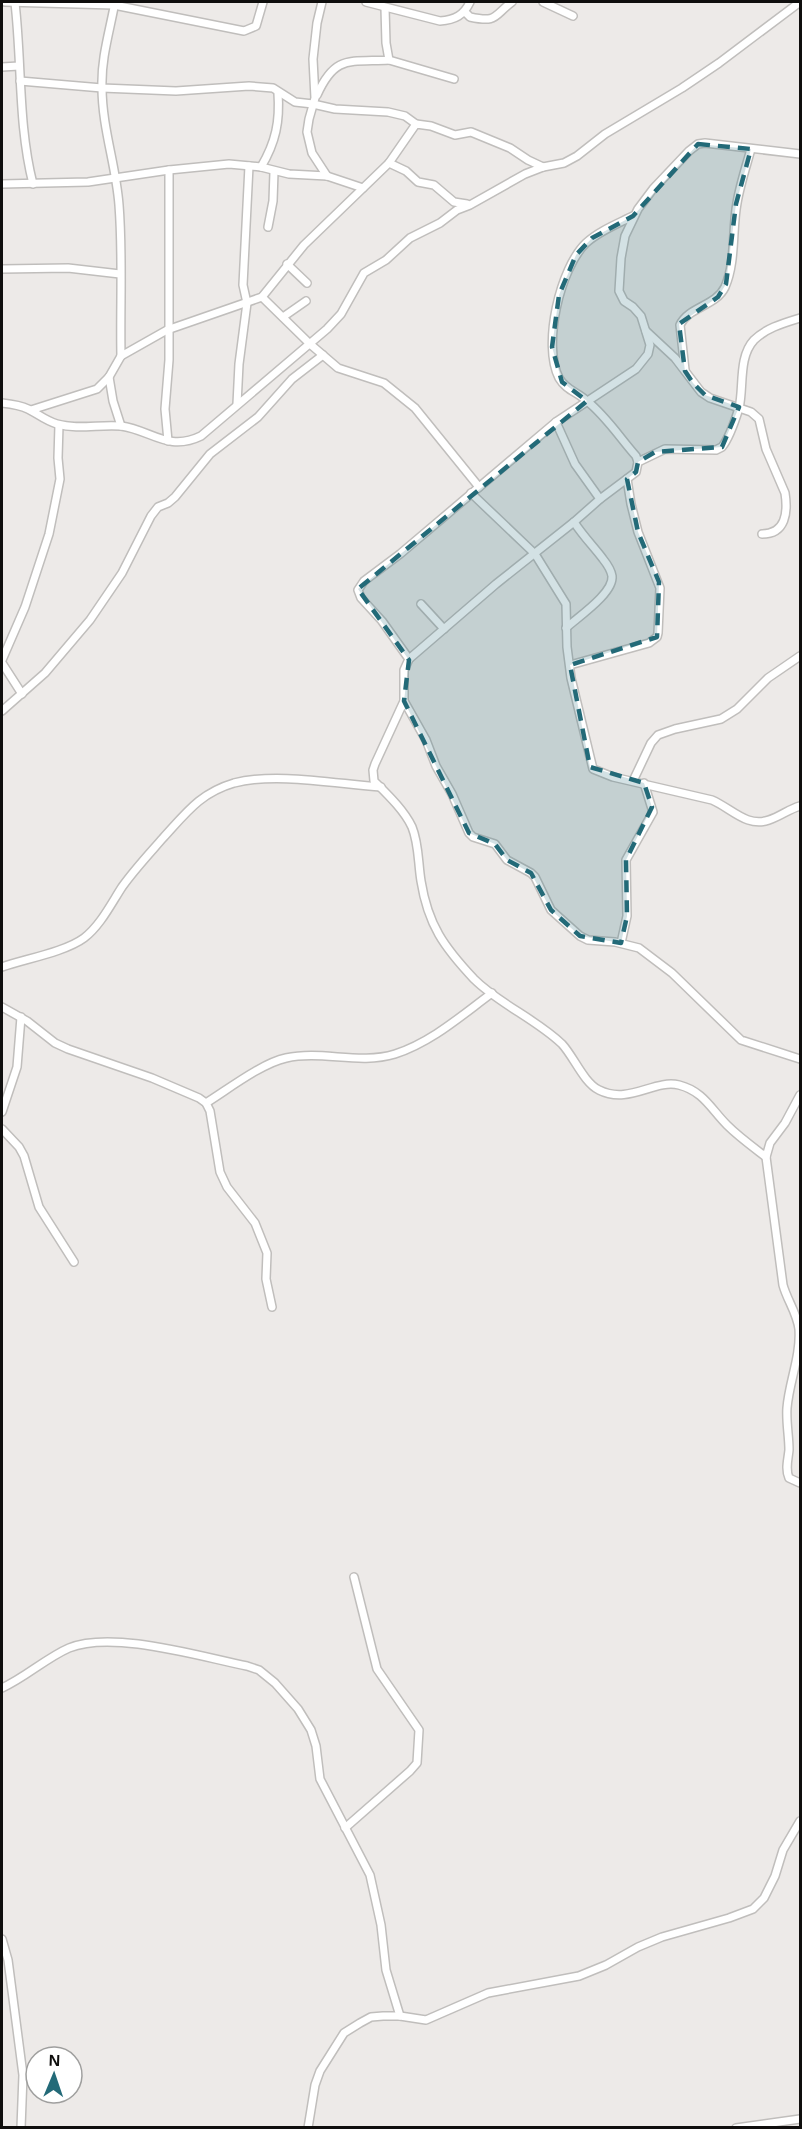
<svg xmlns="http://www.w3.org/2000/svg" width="802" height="2129" font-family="Arial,sans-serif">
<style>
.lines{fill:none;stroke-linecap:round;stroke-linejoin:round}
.street-casing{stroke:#c0bebc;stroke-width:10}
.street{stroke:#fff;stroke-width:7}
.marked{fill:#236a78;fill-opacity:0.2;stroke:#236a78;stroke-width:4.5;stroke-dasharray:12 8;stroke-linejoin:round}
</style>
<rect width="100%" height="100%" fill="#edeae8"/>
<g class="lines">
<g class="street-casing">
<g id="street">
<path d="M5,2L114,5L244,31L256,26L263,2"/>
<path d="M115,2C110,30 101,58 102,87C102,128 116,165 119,205C123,255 120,306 121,356"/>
<path d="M322,2L317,23L313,59L315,98L309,119L307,132L312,153L327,176"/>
<path d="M366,2L440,21C455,20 464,15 470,2"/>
<path d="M543,2L573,16"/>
<path d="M15,3C22,63 18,125 33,184"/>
<path d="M465,12L470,17C498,23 493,16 512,2"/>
<path d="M389,60L454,79"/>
<path d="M2,67L19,66"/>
<path d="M20,81L102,88L176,91L249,86L273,88L295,102L313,104L335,109L388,112L405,116L416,124"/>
<path d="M317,95C335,55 349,62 389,60L386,43L385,8"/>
<path d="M389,163L406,171L418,182L434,185L454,202L467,204"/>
<path d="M261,167C276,142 280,121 278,93"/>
<path d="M2,184L88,182L169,170L229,164L261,167L289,174L327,176L363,188"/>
<path d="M268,227L273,201L274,172"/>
<path d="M287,264L307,283"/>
<path d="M2,269L68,268L120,274"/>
<path d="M262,297L310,344L338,368L384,383L415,408L479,487"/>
<path d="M283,317L306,301"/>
<path d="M646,331L675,358L701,392L710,398L751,412L759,419L766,449L785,493C788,512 786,534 762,534"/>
<path d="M685,370L680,325C688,307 716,306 725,287C736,262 732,230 737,203C740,185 746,167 751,149"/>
<path d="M109,377L113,401L121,426"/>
<path d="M2,403C11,404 20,405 28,409C38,414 46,421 57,424C78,430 100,424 121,426C151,430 168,452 201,436L327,329L341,314L364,273L386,260L410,238L440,223L457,210L470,205L525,174L543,167L564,163L577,156L605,134L682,88L719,63L800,2"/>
<path d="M237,404L239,364L247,303L243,285L249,166"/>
<path d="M31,410L97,389L109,377L121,356L167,330L262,297L304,245L389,163L416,124L431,126L455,135L471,132L510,148L528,160L543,167"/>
<path d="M556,422L575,464L600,499"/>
<path d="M168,441L165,409L169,360V170"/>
<path d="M638,462L665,449L716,450L722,447C730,437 735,421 739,408C744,388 738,357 754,340C766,328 784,323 800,318"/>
<path d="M471,493L535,554L566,604L567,647L571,678L593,769L613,777L712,800C731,808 747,828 769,820C781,816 789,809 800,806"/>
<path d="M421,604L444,629"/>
<path d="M566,628C578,617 614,593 612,576C611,570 607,564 603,559C594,547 583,536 574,522"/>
<path d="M409,659L496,584L574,522L600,499L636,472L638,462L636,456C620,438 606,416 587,401C577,392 566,390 559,378C542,345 560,268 586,243C599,231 617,224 633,216"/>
<path d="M2,660L25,607L49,534L60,479L58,458L59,425"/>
<path d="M2,663L22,694"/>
<path d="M570,665L649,643L657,637L658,633L660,588L638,532L631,504L627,479"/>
<path d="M404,701L426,740L436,766L452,794L469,833L473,837L495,844L507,860L531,873L535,877L551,910L580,936L588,940L615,942L639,948L672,973L741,1040L800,1059"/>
<path d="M2,711L45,673L90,620L122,573L151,516L158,507L168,503L175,497L210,454L258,417L292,379L323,355"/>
<path d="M633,781L651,743L658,735L675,729L721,719L737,709L768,678L800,656"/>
<path d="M621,943L627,916L626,860L653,812L644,783"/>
<path d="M2,967C25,959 65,952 84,938C100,926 111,904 122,887C134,870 149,854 163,838C186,813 200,793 234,783C276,772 337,784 381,787"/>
<path d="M2,1007L27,1021L55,1043L68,1049L152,1078L199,1098L206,1103L210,1111L220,1172L227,1187L255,1223L267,1253L266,1279L272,1307"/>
<path d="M800,1095L785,1123L770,1143L766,1157L783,1285C787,1300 797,1313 799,1329C801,1356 789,1382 787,1408C786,1422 789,1436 789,1450C788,1460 785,1469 789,1478L800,1483"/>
<path d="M206,1103C227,1090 262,1063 286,1058C322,1050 359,1065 395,1054C432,1042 462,1015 492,993"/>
<path d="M2,1112L17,1067L21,1017"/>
<path d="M2,1129L19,1147L24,1156L39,1207L74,1262"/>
<path d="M766,1157C753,1147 739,1137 727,1125C711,1109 703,1091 679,1085C654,1079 629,1105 599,1090C584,1083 574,1057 562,1044C536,1019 499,1004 474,979C444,947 428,925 421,881C418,863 419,844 412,827C404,810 387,794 374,781L373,770L375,764L404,701V670L409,659L382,621L361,598L358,590L364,581L400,554L556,422L636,369L648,354L650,345L641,316L633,307L624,301L619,291L621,258L625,236L638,209L653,189L689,151L698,144L705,143L800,154"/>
<path d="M2,1688C26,1677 46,1658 69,1648C113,1630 201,1657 247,1666L259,1670L275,1683L298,1709L311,1730L316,1746L320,1779L370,1875L381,1925L386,1970L400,2016"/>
<path d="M345,1828L410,1771L417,1763L419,1730L377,1669L354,1577"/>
<path d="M2,1939L8,1960L23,2075L21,2128"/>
<path d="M308,2128L315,2085L320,2071L344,2033L360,2023L371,2017L383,2016H400L426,2020L488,1993L579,1976L606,1965L638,1947L662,1937L729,1918L753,1909L764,1898L775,1876L783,1850L800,1821"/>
<path d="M736,2128L800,2119"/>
</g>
</g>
<use href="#street" class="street"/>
</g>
<path class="marked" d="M698,144L751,149L736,204L726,284L718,297L679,324L685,371L693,383L705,395L739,407L722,447L655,452L638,462L636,472L627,479L638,532L659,582L657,637L570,665L590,767L644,783L652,807L626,860L627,916L621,943L580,936L551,910L531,873L507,860L495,844L469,833L404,701L409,660L358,589L587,401L562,382L552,347L559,295L576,255L592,238L633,216Z"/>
<rect width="802" height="2129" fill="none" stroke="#0f0e0d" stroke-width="6"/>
<g transform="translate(54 2075) rotate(2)"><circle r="28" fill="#ffffff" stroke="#9f9f9e" stroke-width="1.5"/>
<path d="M0-4.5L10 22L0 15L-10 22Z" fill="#236a78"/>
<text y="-9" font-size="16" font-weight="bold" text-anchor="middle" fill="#0f0e0d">N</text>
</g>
</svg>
